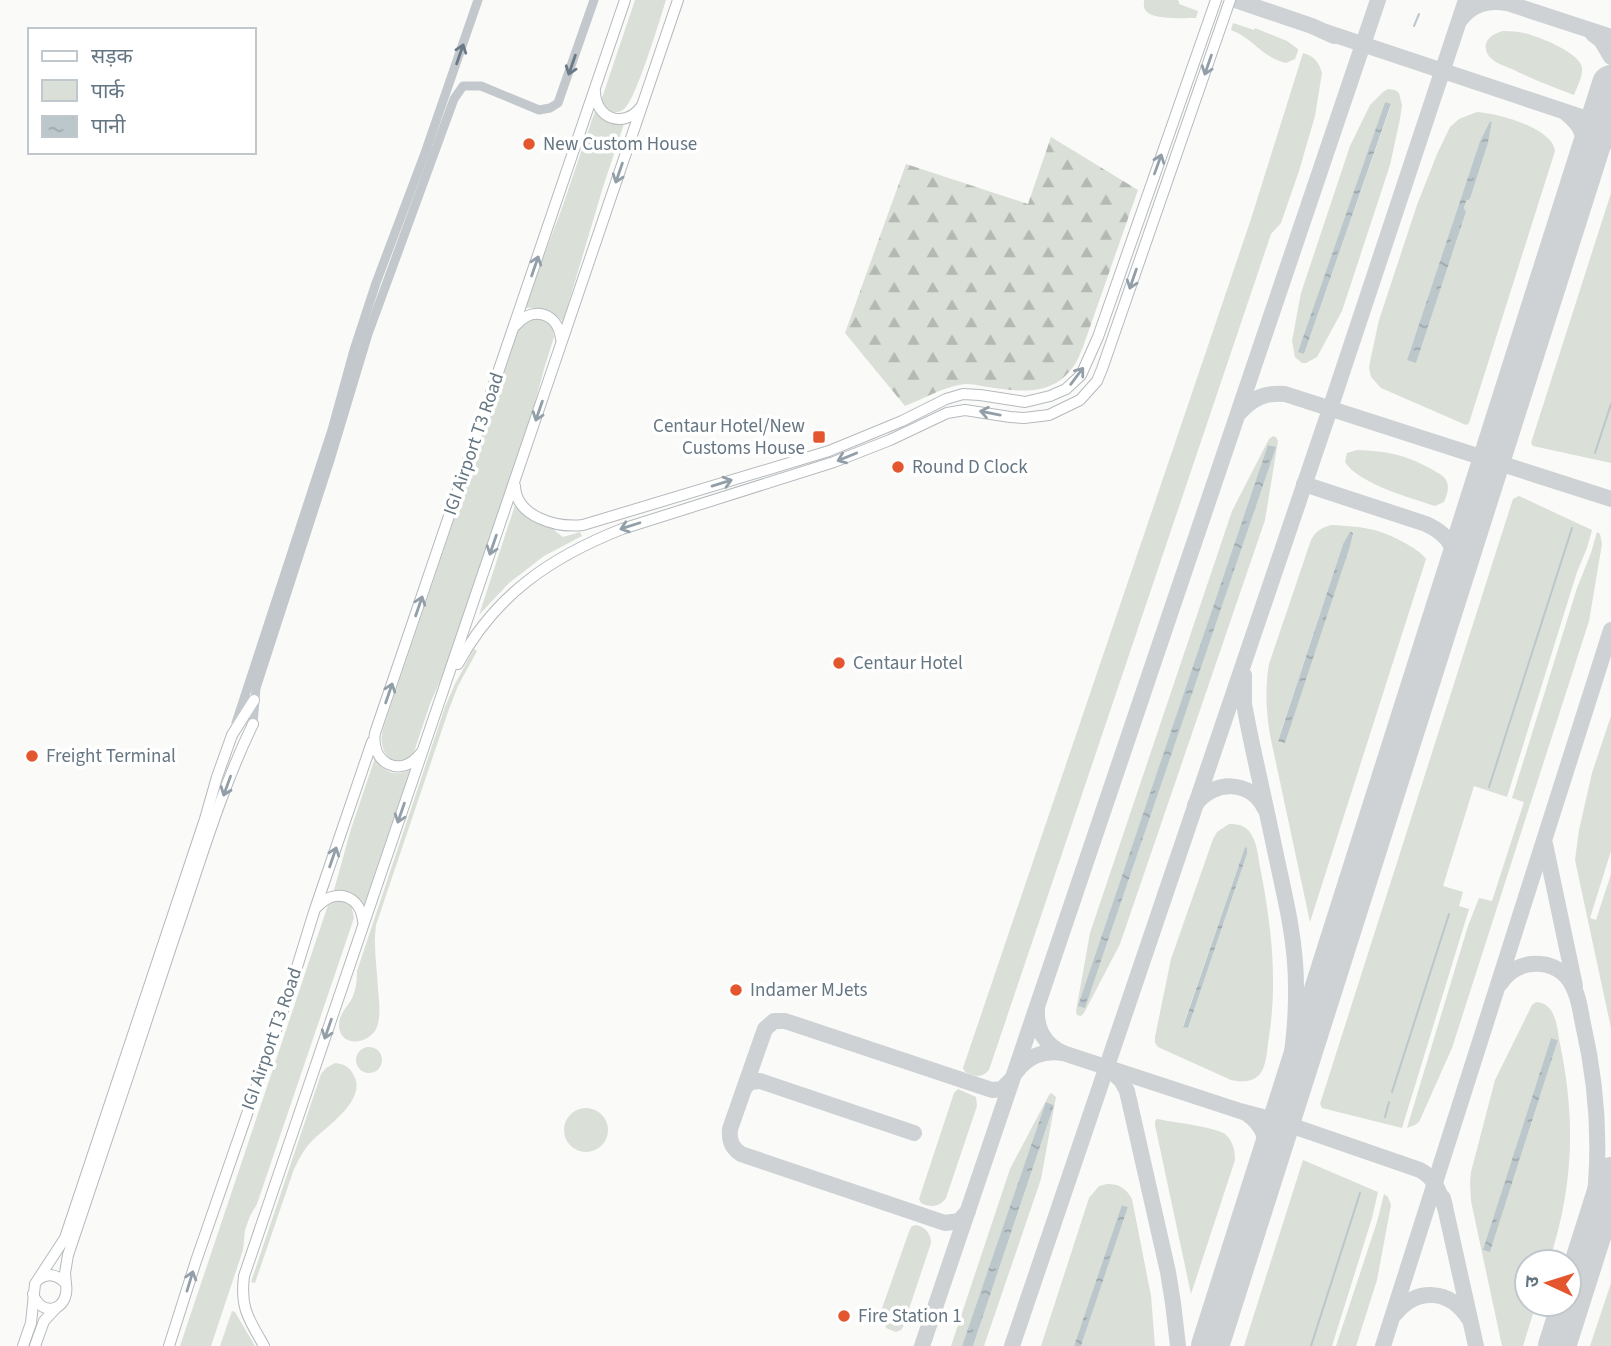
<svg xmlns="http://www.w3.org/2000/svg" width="1611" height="1346" font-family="'Source Sans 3','Noto Sans Devanagari',sans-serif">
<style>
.green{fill:#dadfd7;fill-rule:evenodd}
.forest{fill:url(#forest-firs)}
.water{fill:url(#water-ripples)}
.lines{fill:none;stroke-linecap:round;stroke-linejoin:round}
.stream{stroke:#bbc7cb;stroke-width:2}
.taxiway{stroke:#ced2d4;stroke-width:16}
.runway{stroke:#ced2d4;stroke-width:38}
.major-casing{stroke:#b5babe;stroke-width:12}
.minor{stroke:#c3c8cc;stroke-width:9}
.major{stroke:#fff;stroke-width:10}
.oneway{stroke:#6a7a87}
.oneway2{stroke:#939fa8}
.poi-dot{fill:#e4572e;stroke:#fff;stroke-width:2.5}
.labels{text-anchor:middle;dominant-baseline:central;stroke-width:7;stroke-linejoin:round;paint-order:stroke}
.poi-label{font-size:19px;fill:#657683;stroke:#fff;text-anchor:start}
.street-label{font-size:19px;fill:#657683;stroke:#fff}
</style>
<defs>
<pattern id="forest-firs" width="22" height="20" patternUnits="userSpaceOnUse" patternTransform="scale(1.75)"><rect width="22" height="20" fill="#dadfd7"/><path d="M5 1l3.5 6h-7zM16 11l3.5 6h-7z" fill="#b4b9b4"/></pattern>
<pattern id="water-ripples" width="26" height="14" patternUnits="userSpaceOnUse" patternTransform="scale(1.75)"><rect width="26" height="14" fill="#bbc7cb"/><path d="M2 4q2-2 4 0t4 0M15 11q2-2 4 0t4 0" fill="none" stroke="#9ca6aa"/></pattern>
</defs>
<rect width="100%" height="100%" fill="#fafaf8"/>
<g class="green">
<path d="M635,0H666C660,19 636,100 624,109C613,117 607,109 601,101Z"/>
<path d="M1144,0H1177L1179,1V4L1198,11L1196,18C1185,18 1153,20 1146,11C1143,7 1144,4 1144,0Z"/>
<path d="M1233,23L1254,30L1255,28L1287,41L1298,49V51L1295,59L1286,63C1261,57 1253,38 1231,30Z"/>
<path d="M1503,31C1512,31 1522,32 1531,35C1544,39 1581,54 1582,68C1583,76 1577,87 1574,95C1553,87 1532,79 1512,69C1505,66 1497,64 1492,59C1487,55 1485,50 1486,44C1488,36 1496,33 1503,31Z"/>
<path d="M1303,53C1314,56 1319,62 1322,73L1315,116L1299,171L1281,223L1271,234L989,1070C981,1079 975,1076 965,1072L963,1068L1251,219Z"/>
<path d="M1388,89L1395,90L1399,93L1402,105L1400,119L1390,165L1342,311L1317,357L1306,363H1302L1295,357L1292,341L1301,293L1350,146L1370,105L1383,92ZM1385,102L1391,105L1304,354L1299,352Z"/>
<path d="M595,111L605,120L625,121L603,187L563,322C551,309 542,307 524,308L562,208Z"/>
<path d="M1477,112C1497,113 1553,128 1555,151L1469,423L1466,425L1381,388L1371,377L1369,368L1371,357L1379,320L1417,205L1437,154L1450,127L1459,119ZM1490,121L1492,122L1488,143L1470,199L1466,201L1464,208L1466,212L1416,362L1407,360L1480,141Z"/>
<path d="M1611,193V463L1533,446L1531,443Z"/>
<path d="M534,317L548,321L553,329L554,337L544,369L533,410L445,669L430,704L415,749C402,776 375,756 383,729L519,328L523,322Z"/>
<path d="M1273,436L1276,437L1278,441L1265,520L1120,944L1084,1013L1081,1016L1077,1015L1076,1011L1090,933L1232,511L1269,439ZM1269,445L1275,448L1085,1008Z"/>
<path d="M1357,450C1387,451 1407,455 1433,470C1438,473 1443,475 1446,480C1450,487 1447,495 1444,502L1435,506C1411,498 1359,484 1345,462L1347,453Z"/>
<path d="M1519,496L1592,530L1587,548L1577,572L1507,797L1474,786L1443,886L1463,892L1459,906L1469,909L1402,1128L1322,1108L1320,1104L1503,530L1513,499Z"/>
<path d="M515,505L520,510L555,526L554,530L563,537L580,532L582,536L544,556L509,583L479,615Z"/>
<path d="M1331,525C1362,527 1375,527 1403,542C1412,547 1420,551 1426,559L1310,922L1270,735C1266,711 1265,688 1269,664L1311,540C1316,531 1321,528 1331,525ZM1350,533V532L1285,743L1278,740L1343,544Z"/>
<path d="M1597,532L1600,534L1602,544L1589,621L1452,1048L1419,1122L1415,1125L1407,1128L1468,926L1479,898L1492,901L1524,802L1512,798L1577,588L1591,553Z"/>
<path d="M474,649L477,651L458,686L449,709L376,925C373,946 377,968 378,989C379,1001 381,1015 377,1027C370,1045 339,1048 339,1025C339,1015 345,1009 350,1002C356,992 357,981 357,971L445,707L455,684Z"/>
<path d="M1611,716V851L1590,918L1596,920L1611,874V1028L1575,860L1579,830L1592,773Z"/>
<path d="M375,758C383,772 395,777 410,770L363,908C359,894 348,889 334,890L351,829Z"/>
<path d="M1229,824C1237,824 1244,825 1249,831C1258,842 1258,859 1261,872C1272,929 1278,985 1268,1043C1267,1053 1266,1066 1260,1074C1252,1083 1241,1082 1231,1080L1158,1047L1155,1043V1037L1171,959L1213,839L1217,832ZM1245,847L1247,854L1188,1028L1183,1026Z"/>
<path d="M337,899L351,904L354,918L257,1204L250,1216L245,1230L243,1250L211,1346H180L328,905Z"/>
<path d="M1536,1002C1555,1003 1557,1025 1559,1039C1576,1118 1574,1185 1549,1262H1527V1304H1536L1523,1346H1502L1471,1201L1470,1182L1471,1172L1495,1080L1532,1005ZM1551,1038L1558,1040L1490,1252L1484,1250Z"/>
<circle cx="369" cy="1060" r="13"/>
<path d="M335,1063C343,1064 349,1066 353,1074C369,1099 327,1126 312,1141C304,1149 299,1159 294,1169L255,1283L251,1282L321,1074L326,1068Z"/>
<path d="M958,1089L976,1097L977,1106L946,1198C940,1207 930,1208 921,1203L919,1199L954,1093Z"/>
<path d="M1051,1093L1056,1097L1041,1179L984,1346H973L1054,1105L1047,1102L962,1346H951L1010,1169L1049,1095Z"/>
<circle cx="586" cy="1130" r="22"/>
<path d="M1157,1119C1172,1122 1215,1127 1225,1134C1233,1141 1235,1150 1235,1160L1191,1294L1155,1125V1121Z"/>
<path d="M1303,1160L1378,1192L1372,1218L1332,1346H1244Z"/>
<path d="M1107,1184C1119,1184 1126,1188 1132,1199L1151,1296L1155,1346H1081L1128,1207L1123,1205L1074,1346H1041L1089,1198L1099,1186Z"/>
<path d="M1384,1194L1388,1197L1391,1205L1377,1280L1356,1346H1336L1377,1222Z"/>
<path d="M917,1225C926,1228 931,1234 931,1243L903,1327L901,1330L896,1332L886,1328L885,1324L887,1314L881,1311L910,1229L912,1226Z"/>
<path d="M1611,1283V1346H1590Z"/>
<path d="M232,1311L235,1312L255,1346H220Z"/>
</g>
<path class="forest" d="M1051,137L1138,190L1083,347C1080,353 1078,361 1073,367C1053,395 1024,392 994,388C985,387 976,384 967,384C946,385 924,399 905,406L845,333L906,164L1028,204Z"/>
<g class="water">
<path d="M1385,102L1391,104L1304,354L1298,352Z"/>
<path d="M1490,121L1492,122L1488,143L1470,199L1466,201L1464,208L1466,212L1416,363L1407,360L1480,141Z"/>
<path d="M1268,445L1276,447L1085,1008L1078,1006Z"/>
<path d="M1350,532L1353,533L1350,546L1285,743L1278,741L1343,544Z"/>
<path d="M1245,847L1247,848V854L1188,1028L1183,1027Z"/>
<path d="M1551,1038L1558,1040L1490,1252L1483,1250Z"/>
<path d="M1046,1102L1054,1105L973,1346H962Z"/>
<path d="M1122,1205L1128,1207L1081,1346H1074Z"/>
</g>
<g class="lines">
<g class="stream">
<path d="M1414,26L1419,14"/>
<path d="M1595,453L1611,404"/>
<path d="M1489,787L1572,528"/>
<path d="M1392,1092L1449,914"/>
<path d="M1385,1117L1389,1102"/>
<path d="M1311,1346L1360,1193"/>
</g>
<g class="taxiway">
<path d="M1235,0L1312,26L1334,36"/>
<path d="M1498,0L1611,37"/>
<path d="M1460,20C1472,4 1487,0 1507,3"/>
<path d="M1326,32L1611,127"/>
<path d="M1593,34L1601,40L1611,57"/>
<path d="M1567,114C1584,127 1587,143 1586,164"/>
<path d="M1586,163L1596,149L1611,139"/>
<path d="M1240,412C1253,398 1266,392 1285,394L1611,499"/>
<path d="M1304,484L1426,524C1452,536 1457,550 1454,578"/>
<path d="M1244,675V704L1249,730C1258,773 1268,816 1277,860C1286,901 1296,943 1296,986C1297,1038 1288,1088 1275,1138"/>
<path d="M1195,805C1214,779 1251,780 1265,809"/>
<path d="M1545,844L1575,986"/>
<path d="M1500,984C1509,970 1524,962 1541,964C1553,965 1565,972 1571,983C1579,995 1580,1010 1583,1024C1595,1076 1600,1129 1596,1183C1593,1219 1584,1253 1575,1288"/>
<path d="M1037,1010C1036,1029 1045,1045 1063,1053L1240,1111L1281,1122L1420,1170C1435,1178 1439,1192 1445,1207"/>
<path d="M1110,1070L1121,1080L1127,1091L1168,1272L1173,1303L1178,1346"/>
<path d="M1016,1072C1028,1056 1043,1050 1063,1053"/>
<path d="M745,1087L750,1082L760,1081L914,1133"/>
<path d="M1246,1113C1265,1126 1270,1144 1267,1166"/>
<path d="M1443,1198L1476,1346"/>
<path d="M968,1211L959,1221L945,1223L741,1154C731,1147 729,1140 730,1129L765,1029L774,1021H785L992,1090L1002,1089L1012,1079"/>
<path d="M1395,1314C1417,1287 1450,1289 1469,1319"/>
<path d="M922,1346L1378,0"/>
<path d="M1012,1346L1330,409L1466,0"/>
<path d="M1383,1346L1611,630"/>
</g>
<g class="runway">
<path d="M1210,1346L1611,84"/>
<path d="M1557,1346L1611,1176"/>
</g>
<g class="major-casing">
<g id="major">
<path d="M595,92C596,119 624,129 641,107"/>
<path d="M516,325C533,305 558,313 561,339"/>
<path d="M515,486C516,517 557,528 583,525L829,451L902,421L946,399L963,394L980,395L1025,402L1050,396L1066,389L1081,375L1098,337L1216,0"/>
<path d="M458,664C495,595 551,557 622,529L834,462L890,440L947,413L965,410L1010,417L1024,418L1049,415L1080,400L1097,381L1102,369L1230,0"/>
<path d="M420,754C401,779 370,763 375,733L625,0"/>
<path d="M317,907C335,887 360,895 363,921"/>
<path d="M66,1284L65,1273L68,1255C104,1149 139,1044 174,938C199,866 220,792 253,724"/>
<path d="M33,1294C42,1319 70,1310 66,1284C58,1275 49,1272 39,1279"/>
<path d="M23,1346L31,1323L35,1284L65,1238L205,819L217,777L232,735L254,700"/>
<path d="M35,1346L44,1321L57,1307"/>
<path d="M169,1346L196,1261L289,993L314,912L372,742"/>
<path d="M264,1346C249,1319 240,1309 244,1276L678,0"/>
</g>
</g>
<g class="minor">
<path d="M236,723L332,430L354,350L376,283L425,153L478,0"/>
<path d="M253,724L256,688L330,460L368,334L454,99L463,86H481L539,110L550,108L558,103L594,0"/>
</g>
<use href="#major" class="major"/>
</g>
<defs><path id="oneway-shaft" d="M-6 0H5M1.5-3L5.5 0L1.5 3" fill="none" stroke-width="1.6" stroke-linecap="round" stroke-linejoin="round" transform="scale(1.75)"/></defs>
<g class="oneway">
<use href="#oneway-shaft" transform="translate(460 54) rotate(-71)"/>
<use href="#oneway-shaft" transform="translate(572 65) rotate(109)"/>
</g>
<g class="oneway2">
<use href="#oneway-shaft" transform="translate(1208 65) rotate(109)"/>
<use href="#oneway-shaft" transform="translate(1158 164) rotate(-70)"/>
<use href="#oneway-shaft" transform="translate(619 173) rotate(109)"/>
<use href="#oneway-shaft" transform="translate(535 266) rotate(-71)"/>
<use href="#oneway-shaft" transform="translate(1133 279) rotate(109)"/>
<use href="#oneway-shaft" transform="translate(1077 376) rotate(-53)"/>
<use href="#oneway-shaft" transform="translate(539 411) rotate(109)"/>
<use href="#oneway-shaft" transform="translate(990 413) rotate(-169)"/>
<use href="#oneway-shaft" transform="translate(847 457) rotate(158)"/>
<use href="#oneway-shaft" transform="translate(722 483) rotate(-17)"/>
<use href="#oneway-shaft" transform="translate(630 526) rotate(162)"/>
<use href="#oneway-shaft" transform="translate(493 545) rotate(109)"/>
<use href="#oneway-shaft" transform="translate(419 606) rotate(-71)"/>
<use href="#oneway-shaft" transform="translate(389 693) rotate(-71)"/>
<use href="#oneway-shaft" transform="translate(227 786) rotate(110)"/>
<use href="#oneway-shaft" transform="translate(401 813) rotate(109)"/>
<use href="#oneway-shaft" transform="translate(333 857) rotate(-71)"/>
<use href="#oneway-shaft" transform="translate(328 1029) rotate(109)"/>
<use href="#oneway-shaft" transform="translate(190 1281) rotate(-73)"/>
</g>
<g class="poi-dot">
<circle cx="529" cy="144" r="7"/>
<rect x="812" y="430" width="14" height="14" rx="3.5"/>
<circle cx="898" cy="467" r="7"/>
<circle cx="839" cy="663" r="7"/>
<circle cx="32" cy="756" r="7"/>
<circle cx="736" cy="990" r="7"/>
<circle cx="844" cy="1316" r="7"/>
</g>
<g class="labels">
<g class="poi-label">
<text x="543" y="144">New Custom House</text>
<text x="805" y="426" text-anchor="end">Centaur Hotel/New<tspan x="805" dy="22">Customs House</tspan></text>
<text x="912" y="467">Round D Clock</text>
<text x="853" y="663">Centaur Hotel</text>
<text x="46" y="756">Freight Terminal</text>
<text x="750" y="990">Indamer MJets</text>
<text x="858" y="1316">Fire Station 1</text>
</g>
<g class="street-label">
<text transform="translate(474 444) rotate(-71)">IGI Airport T3 Road</text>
<text transform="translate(272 1039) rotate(-71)">IGI Airport T3 Road</text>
</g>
</g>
<rect x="28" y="28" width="228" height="126" fill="#ffffff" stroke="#c1c8cd" stroke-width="2"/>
<rect x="42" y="51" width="35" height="10" fill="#ffffff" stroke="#c1c8cd" stroke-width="2"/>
<text x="91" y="63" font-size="21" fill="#657683">सड़क</text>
<rect x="42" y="80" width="35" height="21" fill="#dadfd7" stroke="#c1c8cd" stroke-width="2"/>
<text x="91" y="98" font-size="21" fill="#657683">पार्क</text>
<rect x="42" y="116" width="35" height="21" fill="url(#water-ripples)" stroke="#c1c8cd" stroke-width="2"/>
<text x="91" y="133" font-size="21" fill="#657683">पानी</text>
<g transform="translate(1548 1283) rotate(274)"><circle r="33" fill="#ffffff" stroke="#c1c8cd" stroke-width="2"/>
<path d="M0-5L12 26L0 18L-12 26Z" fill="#e4572e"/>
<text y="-10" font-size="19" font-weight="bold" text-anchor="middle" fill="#657683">उ</text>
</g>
</svg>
